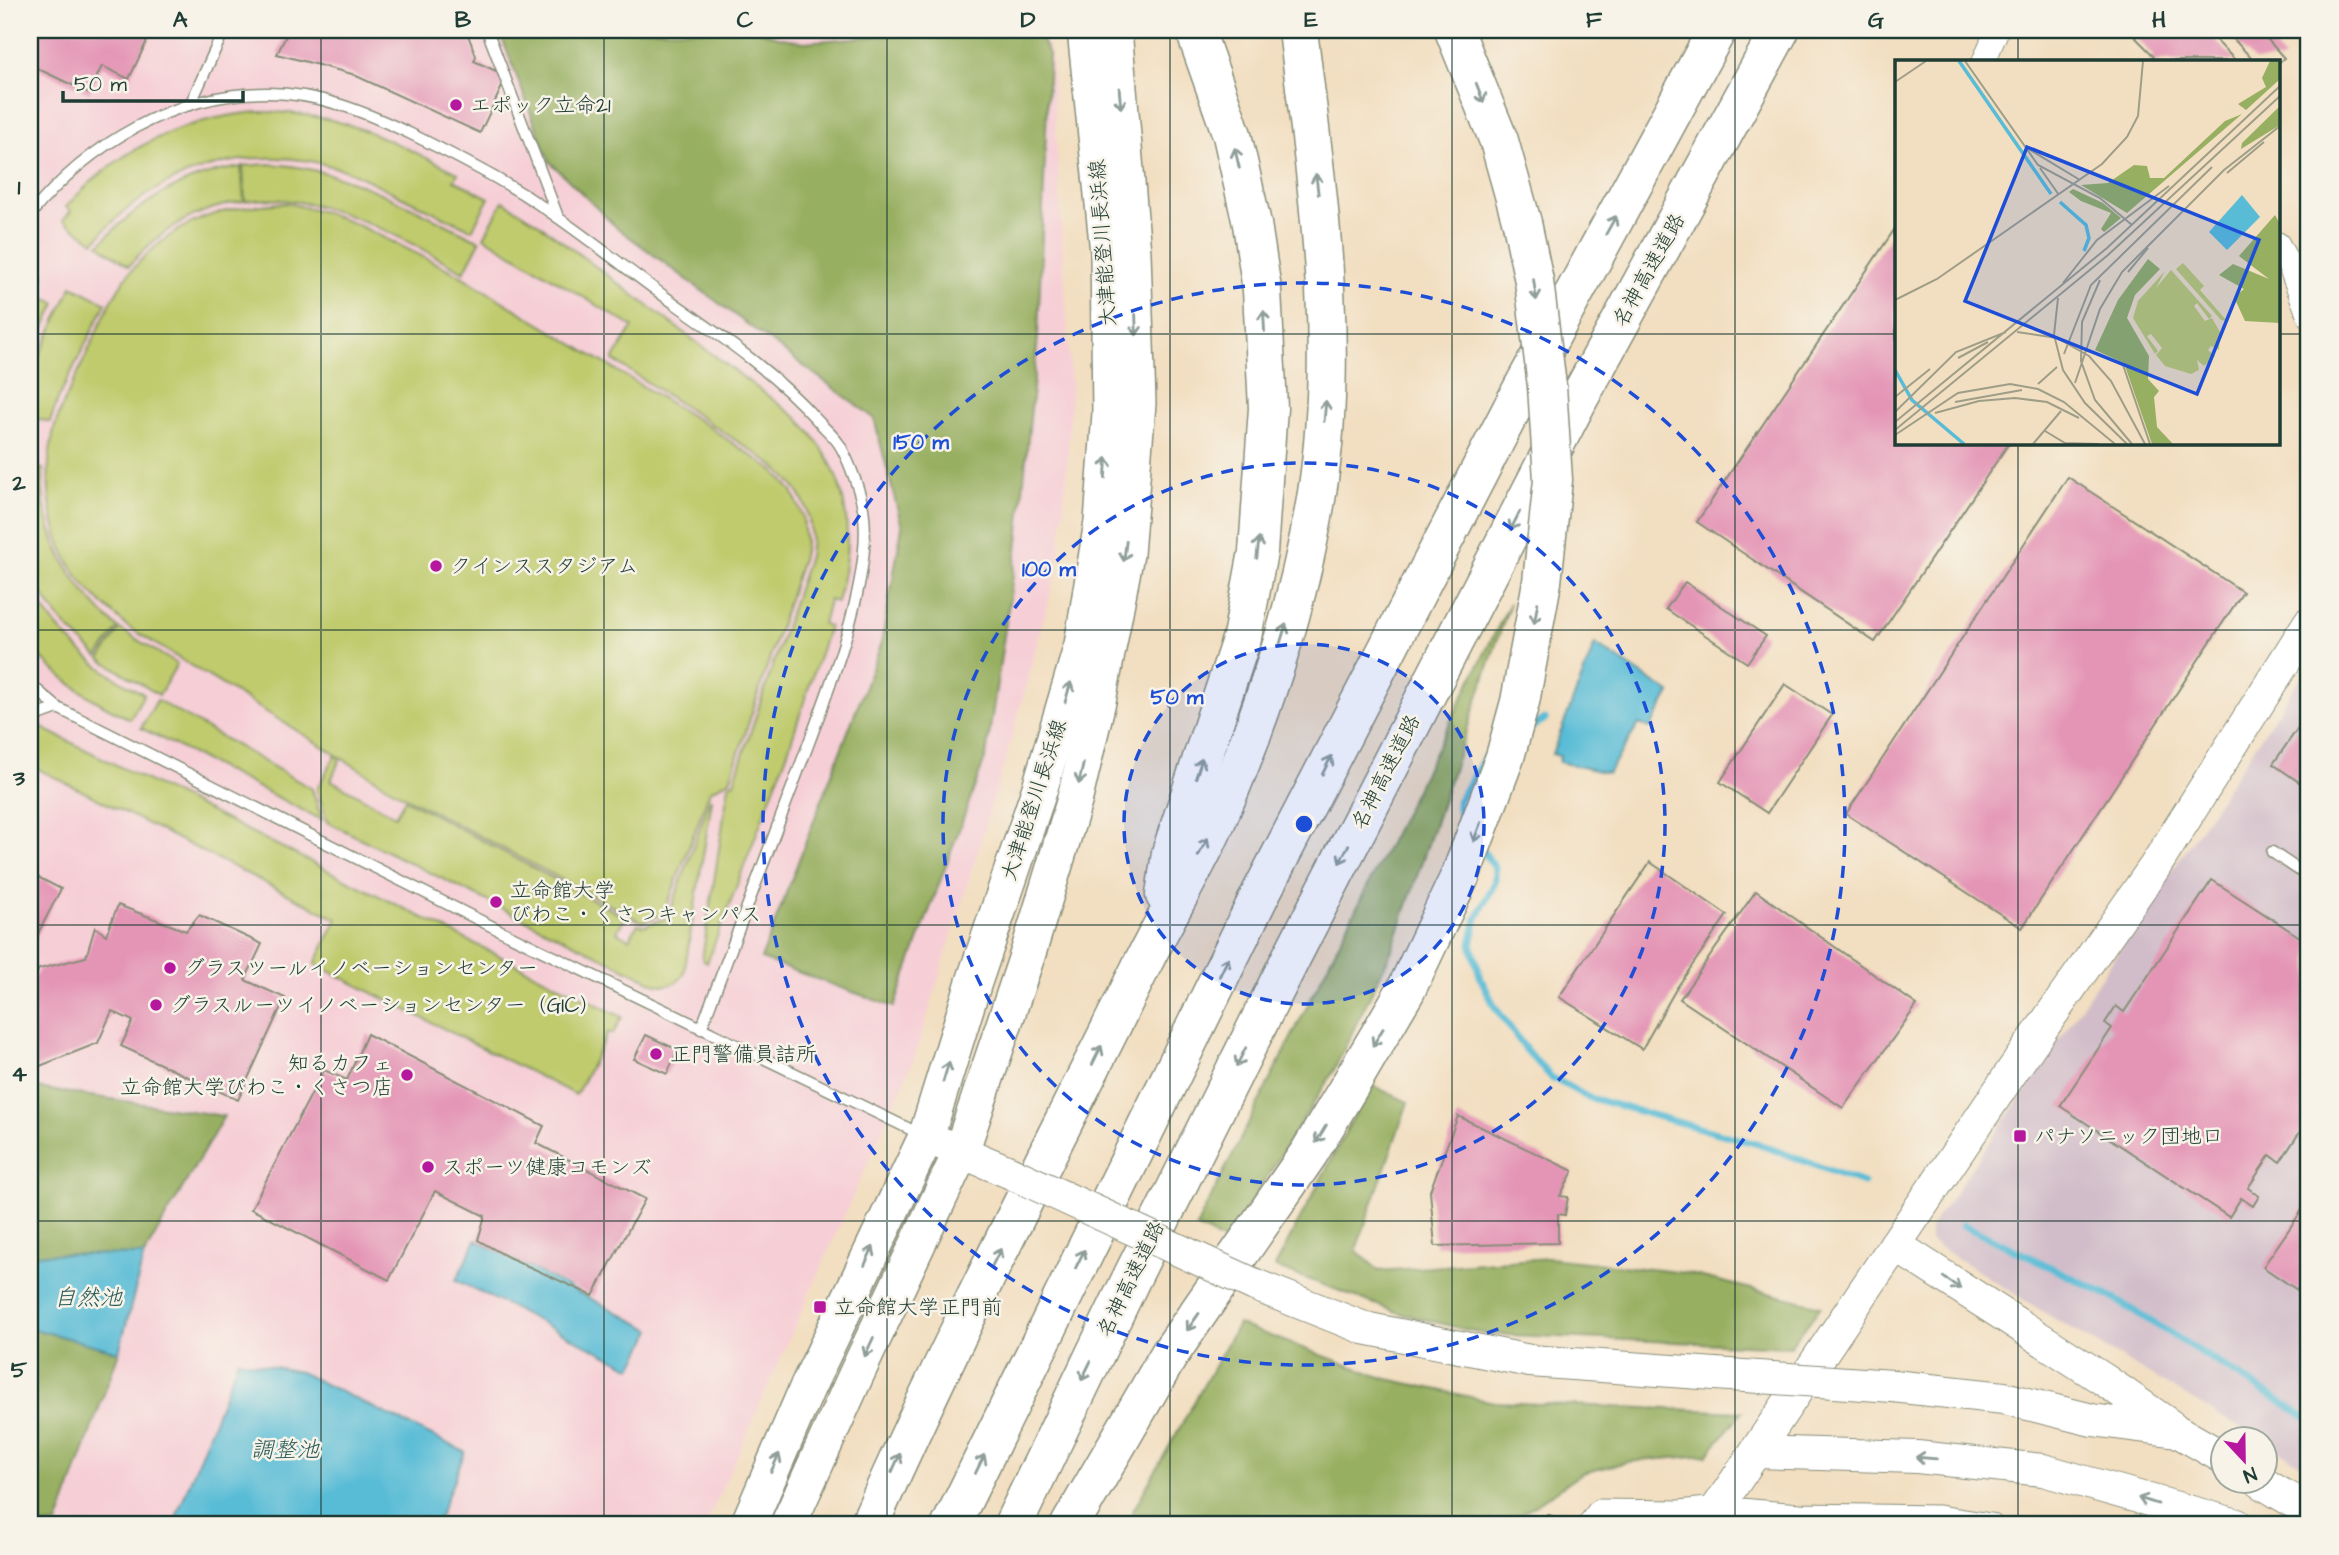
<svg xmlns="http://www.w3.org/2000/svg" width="2339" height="1555" font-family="'Architects Daughter','Klee One',sans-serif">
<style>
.built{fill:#f6cfd6}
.industrial{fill:#d1bdc9}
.green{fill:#bfcb6d;stroke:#6f8450;stroke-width:2}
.forest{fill:#97af60;stroke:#5b764a;stroke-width:2}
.water{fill:#58bcd6;stroke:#3c7c85;stroke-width:2}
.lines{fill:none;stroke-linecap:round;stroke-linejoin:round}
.stream{stroke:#58bcd6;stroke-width:7}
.building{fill:#e495b5}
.lane-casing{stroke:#888e7a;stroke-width:13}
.street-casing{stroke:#888e7a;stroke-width:25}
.secondary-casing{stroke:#888e7a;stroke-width:34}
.primary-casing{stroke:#888e7a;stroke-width:38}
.highway-casing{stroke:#888e7a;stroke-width:41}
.lane{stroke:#fff;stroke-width:10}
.street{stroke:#fff;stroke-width:23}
.secondary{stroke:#fff;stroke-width:32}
.primary{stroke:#fff;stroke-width:35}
.highway{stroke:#fff;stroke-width:38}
.secondary-bridge-casing{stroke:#888e7a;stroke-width:34;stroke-linecap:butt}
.highway-bridge-casing{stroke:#888e7a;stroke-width:41;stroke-linecap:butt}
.secondary-bridge{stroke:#fff;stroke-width:32}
.highway-bridge{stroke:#fff;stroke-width:38}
.oneway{stroke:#8f9e9a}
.grid{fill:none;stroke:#1f3d34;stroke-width:2;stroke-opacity:0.55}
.ring{fill:none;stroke:#1d4ed8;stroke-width:3.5;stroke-dasharray:12 9}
.poi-dot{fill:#b5179e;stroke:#f7f3e8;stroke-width:2.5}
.labels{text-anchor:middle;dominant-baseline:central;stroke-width:5;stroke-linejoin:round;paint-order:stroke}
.poi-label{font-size:21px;fill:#1f3d34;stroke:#f7f3e8;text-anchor:start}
.street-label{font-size:21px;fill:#1f3d34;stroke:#f7f3e8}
.water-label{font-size:23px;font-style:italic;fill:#2d5d5c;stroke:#f7f3e8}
.inset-river{fill:none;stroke:#58bcd6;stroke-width:3.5}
.inset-road{fill:none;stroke:#9e9e88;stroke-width:2}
.view{fill:#1d4ed8;fill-opacity:0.15;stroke:#1d4ed8;stroke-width:3.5}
.inset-edge{fill:none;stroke:#1f3d34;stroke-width:3.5}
.centre{fill:#1d4ed8;stroke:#f7f3e8;stroke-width:3.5}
.ring-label{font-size:21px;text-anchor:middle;font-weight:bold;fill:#1d4ed8;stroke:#f7f3e8;stroke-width:5;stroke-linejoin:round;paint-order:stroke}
.neatline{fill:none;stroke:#1f3d34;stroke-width:2.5}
.grid-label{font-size:23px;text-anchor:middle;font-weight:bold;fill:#1f3d34}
</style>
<rect width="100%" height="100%" fill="#f7f3e8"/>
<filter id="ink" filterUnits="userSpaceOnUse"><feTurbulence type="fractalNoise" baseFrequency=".0143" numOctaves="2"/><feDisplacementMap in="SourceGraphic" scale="14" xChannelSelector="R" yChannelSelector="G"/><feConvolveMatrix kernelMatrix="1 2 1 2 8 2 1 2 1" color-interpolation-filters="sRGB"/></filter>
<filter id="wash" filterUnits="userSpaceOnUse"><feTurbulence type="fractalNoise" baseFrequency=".00686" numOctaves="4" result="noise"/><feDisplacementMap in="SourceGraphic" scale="28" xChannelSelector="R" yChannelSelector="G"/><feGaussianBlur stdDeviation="1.57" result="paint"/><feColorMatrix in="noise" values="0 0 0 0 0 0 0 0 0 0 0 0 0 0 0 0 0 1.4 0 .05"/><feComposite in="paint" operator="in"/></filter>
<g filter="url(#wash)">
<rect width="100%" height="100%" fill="#f2dec0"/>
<path class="built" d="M30,30H777L814,34L876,30H1039L1051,53L1071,388L1067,474L1058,565L1010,745L914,1059L706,1525H30Z"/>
<path class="industrial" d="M2309,665V1470L2266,1443V1440L2259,1439L2050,1316L1930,1241V1228L2026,1090Z"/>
<g class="green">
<path d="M258,112C338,110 389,140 458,173L454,180L489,198L472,230C444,217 417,204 390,191C374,183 358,174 341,169C251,140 154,170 94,242L63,220L71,211L66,207C117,150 182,118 258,112Z"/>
<path d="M268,164C345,167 412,209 480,241L464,272C403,238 317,189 245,201L243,166Z"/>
<path d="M241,167L244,201C197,208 159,230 129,266L99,245C137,203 184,175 241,167Z"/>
<path d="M503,201L535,221L796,417C849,468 857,534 837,602L829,600L823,624L829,626L787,754L707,963L702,959L729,784L734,782L809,556C816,511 801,487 766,460L613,360L633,327L484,237Z"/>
<path d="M287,203L324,212L358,225L456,273L703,423L774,471L792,491L803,516L805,543L803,556L730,780L710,791L664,914L642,922L400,794L128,627C110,611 93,596 79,578C49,538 43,481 53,434C59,408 73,385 84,360C95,336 114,290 131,271C176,219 222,206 287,203Z"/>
<path d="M31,268L44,275L36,295L56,303L30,360Z"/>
<path d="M72,286L106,303L58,399L50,422L30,417V376Z"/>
<path d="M30,468L43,469C43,482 42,496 45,508C54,557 82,595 118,628L98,657L62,622L42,594L30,571Z"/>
<path d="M30,589C58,635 95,670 144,694L130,719C92,701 58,678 30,646Z"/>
<path d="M120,629L177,664L159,695L100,659Z"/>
<path d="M157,700L312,789L322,820L141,728Z"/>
<path d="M40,727L622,1017L613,1034L608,1032L576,1095L315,964L337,919L30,765V728Z"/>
<path d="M335,756L340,759L331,780L395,816L405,799L625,917L617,932L629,939L638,924L643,926L668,918L710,799L712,800L684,974C677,985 668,987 656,984L327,822L317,789Z"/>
</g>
<g class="forest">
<path d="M499,30H757L778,37L804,42L954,30H1036L1049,54L1038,336L1018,542L986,756L894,1007L761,959L881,645L902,527L874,418L616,227L549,161Z"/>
<path d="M1510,603L1391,952L1333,1072L1226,1242L1196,1227Z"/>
<path d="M1373,1086L1408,1102L1356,1250L1379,1271L1549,1258L1686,1273L1821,1306L1790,1347L1485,1334L1402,1314L1275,1267L1356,1112Z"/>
<path d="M30,1087L224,1116L144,1255L30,1254Z"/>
<path d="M1238,1324L1383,1378L1494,1402L1742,1412L1707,1455L1627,1462L1582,1473L1506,1525H1125Z"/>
<path d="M30,1328L119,1352L57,1525H30Z"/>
</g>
<g class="water">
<path d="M1595,644L1670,693L1650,728L1639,724L1608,773L1559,762L1560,756L1552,754Z"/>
<path d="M476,1240L652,1330L632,1368L456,1280Z"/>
<path d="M30,1254L144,1255L119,1352L30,1328Z"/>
<path d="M238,1360L300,1372L465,1452L436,1525H173Z"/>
</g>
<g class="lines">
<g class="stream">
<path d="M1527,730L1545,719"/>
<path d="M1466,827L1461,821L1458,801L1485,757L1491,753"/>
<path d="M1483,851L1495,868V882L1477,918L1471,944L1481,979L1495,1007L1527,1051L1551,1077L1587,1097L1761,1145L1863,1183"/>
<path d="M1963,1225L2108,1295L2309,1419"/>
</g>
</g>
<g id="blocks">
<g class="building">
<path d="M30,30H152L129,79L102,66L89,93L30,65Z"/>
<path d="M289,30H466L476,56L474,61L507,76L480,133L352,74L277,54Z"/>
<path d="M2128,30H2206L2236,61H2148L2154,56Z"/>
<path d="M2225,30H2261L2260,31L2284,58L2278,63V61H2254Z"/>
<path d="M1896,227V443H2009L1875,642L1697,522Z"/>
<path d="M2068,477L2243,592L2022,928L1846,814Z"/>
<path d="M1685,582L1766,636L1747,663L1666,609Z"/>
<path d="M1785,684L1832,715L1767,813L1720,782Z"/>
<path d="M2309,712V789L2273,764Z"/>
<path d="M1650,862L1727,915L1676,989L1642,1049L1559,997Z"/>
<path d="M30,873L61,889L30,949Z"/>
<path d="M2212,880L2309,943V1118L2280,1162L2270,1155L2248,1188L2259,1196L2253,1206L2241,1198L2229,1217L2060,1106L2112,1028L2105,1023L2116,1006L2124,1012Z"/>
<path d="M1756,891L1917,1005L1843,1108L1680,999Z"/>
<path d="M118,905L186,931L199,915L262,944L245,980L285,998L238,1100L121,1046L133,1021L112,1011L98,1043L30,1070V986L39,969L86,957L95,927L106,935Z"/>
<path d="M367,1034L544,1126L536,1143L645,1199L593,1296L508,1257L478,1240L485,1216L435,1191L389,1280L251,1209L324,1070L347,1080Z"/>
<path d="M646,1035L678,1050L667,1074L634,1059Z"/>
<path d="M1458,1116L1573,1171L1560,1196L1568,1197L1565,1215L1558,1214V1243L1435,1246L1430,1191Z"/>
<path d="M2309,1200V1298L2263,1267Z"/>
<path d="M1547,1514L1566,1522L1564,1525H1533L1535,1521L1541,1517L1545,1518Z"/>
</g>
</g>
</g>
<g filter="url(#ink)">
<use href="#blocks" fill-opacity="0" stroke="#888e7a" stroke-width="2"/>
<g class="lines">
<g class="lane-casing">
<g id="lane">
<path d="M487,30L558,217"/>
<path d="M190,105L224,30"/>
<path d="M30,215C88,144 174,93 268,93C320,93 365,112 411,134C450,153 487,172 523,194C572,225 617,262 664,296C718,334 773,371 817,420C824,428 833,435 839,444C848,458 858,486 862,503C878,576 822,706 796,777C765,861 732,945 701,1029"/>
<path d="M30,684L58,708L499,930L920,1134"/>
<path d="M30,718L58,708"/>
<path d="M2272,852L2309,877"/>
</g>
</g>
<g class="street-casing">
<g id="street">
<path d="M1984,61L1997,30"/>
<path d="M2278,244L2290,267L2309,316"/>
<path d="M1589,1525L1599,1511L1679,1512L1718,1508L1800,1515L1939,1517L1991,1525"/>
</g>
</g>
<g class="secondary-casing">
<g id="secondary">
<path d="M926,1137L1009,1172"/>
<path d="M1895,1245L2103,1379L2172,1427"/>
<path d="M1255,1285L1364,1328L1530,1361L1715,1374"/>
<path d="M1893,1386L2004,1398L2092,1420L2177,1431L2224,1458"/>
<path d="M1756,1452L1917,1457L2043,1470L2237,1525"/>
<path d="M2261,1482L2309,1511"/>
<path d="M1706,1525L2015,1067L2154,868L2309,623"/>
</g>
</g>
<g class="primary-casing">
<g id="primary">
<path d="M748,1525L808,1386L926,1137L974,982L1039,791L1082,645L1102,522L1110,413L1108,252L1085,30"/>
<path d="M788,1525L856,1375L961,1152L1029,950L1074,802L1098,701L1126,554L1138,403L1133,253L1114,30"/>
</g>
</g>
<g class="highway-casing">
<g id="highway">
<path d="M1454,30L1499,141L1522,223"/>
<path d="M1165,895L1171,853L1242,637L1258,552L1268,408L1262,290L1252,224L1232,135L1195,30"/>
<path d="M869,1525C952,1337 1048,1155 1139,971C1162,923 1191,877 1213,829C1260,724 1299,606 1317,493C1341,340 1316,181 1298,30"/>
<path d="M951,1525L1261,893L1520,393L1717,30"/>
<path d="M1013,1525L1132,1277L1292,956L1578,400L1780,30"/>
<path d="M1070,1525L1169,1355L1309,1153L1356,1075"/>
</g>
</g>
<use href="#lane" class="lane"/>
<use href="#street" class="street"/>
<use href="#secondary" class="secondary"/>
<use href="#primary" class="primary"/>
<use href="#highway" class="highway"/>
<g class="secondary-bridge-casing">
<g id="secondary-bridge">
<path d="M1009,1172L1255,1285"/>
<path d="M1715,1374L1893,1386"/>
</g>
</g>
<g class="highway-bridge-casing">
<path id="highway-bridge" d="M1356,1075L1406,990L1461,874L1505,757L1520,702L1542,582L1553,480L1547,386L1534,281L1522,223"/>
</g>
<use href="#secondary-bridge" class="secondary-bridge"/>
<use href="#highway-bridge" class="highway-bridge"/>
</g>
<defs><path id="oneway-shaft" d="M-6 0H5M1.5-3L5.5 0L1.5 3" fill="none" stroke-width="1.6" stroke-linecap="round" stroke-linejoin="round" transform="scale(1.75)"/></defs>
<g class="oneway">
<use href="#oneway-shaft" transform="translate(1480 93) rotate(69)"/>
<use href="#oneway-shaft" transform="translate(1120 98) rotate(85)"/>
<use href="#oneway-shaft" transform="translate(1237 158) rotate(-103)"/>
<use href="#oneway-shaft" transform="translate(1317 184) rotate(-97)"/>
<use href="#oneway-shaft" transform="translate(1611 225) rotate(-61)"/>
<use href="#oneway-shaft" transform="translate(1535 290) rotate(82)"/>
<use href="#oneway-shaft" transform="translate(1264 321) rotate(-93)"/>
<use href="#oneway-shaft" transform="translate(1136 325) rotate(88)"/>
<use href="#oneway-shaft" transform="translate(1325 411) rotate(-85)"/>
<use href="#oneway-shaft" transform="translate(1106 468) rotate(-86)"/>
<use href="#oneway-shaft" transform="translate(1515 521) rotate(117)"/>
<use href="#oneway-shaft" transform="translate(1258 548) rotate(-83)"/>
<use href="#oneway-shaft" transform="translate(1125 551) rotate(97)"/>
<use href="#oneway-shaft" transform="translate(1536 613) rotate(100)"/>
<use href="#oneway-shaft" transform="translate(1283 634) rotate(-73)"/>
<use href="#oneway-shaft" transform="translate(1068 692) rotate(-74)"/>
<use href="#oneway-shaft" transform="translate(1327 765) rotate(-63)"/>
<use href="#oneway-shaft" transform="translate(1199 768) rotate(-72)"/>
<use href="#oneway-shaft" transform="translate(1081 774) rotate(103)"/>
<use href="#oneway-shaft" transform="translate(1477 832) rotate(111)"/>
<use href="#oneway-shaft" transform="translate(1203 847) rotate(-62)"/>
<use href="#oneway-shaft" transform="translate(1344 854) rotate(117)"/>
<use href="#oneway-shaft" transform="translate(1224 967) rotate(-64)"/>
<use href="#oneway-shaft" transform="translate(1378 1037) rotate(121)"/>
<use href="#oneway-shaft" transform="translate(1097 1055) rotate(-64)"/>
<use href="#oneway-shaft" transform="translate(1241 1057) rotate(117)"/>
<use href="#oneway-shaft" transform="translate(946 1072) rotate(-73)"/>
<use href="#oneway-shaft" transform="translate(1321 1134) rotate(121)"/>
<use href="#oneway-shaft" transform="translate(869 1256) rotate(-65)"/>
<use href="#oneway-shaft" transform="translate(996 1258) rotate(-63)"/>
<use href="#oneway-shaft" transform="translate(1080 1259) rotate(-64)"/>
<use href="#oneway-shaft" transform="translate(1952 1283) rotate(34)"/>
<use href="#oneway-shaft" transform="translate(1193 1322) rotate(125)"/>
<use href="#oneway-shaft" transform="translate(869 1347) rotate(115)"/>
<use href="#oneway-shaft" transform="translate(1086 1371) rotate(116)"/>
<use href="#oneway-shaft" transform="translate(1926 1458) rotate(-175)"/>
<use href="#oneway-shaft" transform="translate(775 1463) rotate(-66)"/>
<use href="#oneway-shaft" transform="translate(896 1463) rotate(-66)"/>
<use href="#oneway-shaft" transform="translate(980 1464) rotate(-64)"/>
<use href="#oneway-shaft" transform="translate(2148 1501) rotate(-163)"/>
</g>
</g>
<path class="grid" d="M321,30V1525M604,30V1525M887,30V1525M1170,30V1525M1452,30V1525M1735,30V1525M2018,30V61M30,334H1896M2278,334H2309M2018,443V1525M30,630H2309M30,925H2309M30,1221H2309"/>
<circle cx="1304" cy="824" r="180" fill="#1d4ed8" fill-opacity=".12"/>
<g class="ring">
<circle cx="1304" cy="824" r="180"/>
<circle cx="1304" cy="824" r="361"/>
<circle cx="1304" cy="824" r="541"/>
</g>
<g class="poi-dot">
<circle cx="456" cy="105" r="7"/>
<circle cx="436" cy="566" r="7"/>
<circle cx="496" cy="902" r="7"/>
<circle cx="170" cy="968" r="7"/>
<circle cx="156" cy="1005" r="7"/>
<circle cx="656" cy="1054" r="7"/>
<circle cx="407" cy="1075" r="7"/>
<rect x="2013" y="1129" width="14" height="14" rx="3.5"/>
<circle cx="428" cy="1167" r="7"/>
<rect x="813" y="1300" width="14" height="14" rx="3.5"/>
</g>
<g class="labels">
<g class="poi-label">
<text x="470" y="105">エポック立命21</text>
<text x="450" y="566">クインススタジアム</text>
<text x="510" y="890">立命館大学<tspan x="510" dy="24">びわこ・くさつキャンパス</tspan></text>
<text x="184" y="968">グラスツールイノベーションセンター</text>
<text x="170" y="1005">グラスルーツイノベーションセンター（GIC）</text>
<text x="670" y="1054">正門警備員詰所</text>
<text x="393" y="1063" text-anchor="end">知るカフェ<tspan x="393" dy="24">立命館大学びわこ・くさつ店</tspan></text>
<text x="2034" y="1136">パナソニック団地口</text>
<text x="442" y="1167">スポーツ健康コモンズ</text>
<text x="834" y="1307">立命館大学正門前</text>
</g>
<g class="street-label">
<text transform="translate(1103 243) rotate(-94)">大津能登川長浜線</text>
<text transform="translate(1649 270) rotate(-61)">名神高速道路</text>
<text transform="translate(1386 772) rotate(-63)">名神高速道路</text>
<text transform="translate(1034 800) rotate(-72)">大津能登川長浜線</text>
<text transform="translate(1131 1279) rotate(-64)">名神高速道路</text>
</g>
<g class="water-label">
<text x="88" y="1298">自然池</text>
<text x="285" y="1450">調整池</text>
</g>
</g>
<g transform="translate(1895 60)">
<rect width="385" height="385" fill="#f2dec0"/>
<path d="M288,203L309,226L305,230L332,261L326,260L281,209ZM276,210L317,256L314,259L302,243L299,246L310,261L317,258L325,272L324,290L316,286L313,290L320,296L309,306L302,300L304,310L296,314L270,306L261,295L267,288L256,274L252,276L263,291L260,294L238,258L243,241L270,211L261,228Z" fill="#bfcb6d"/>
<path d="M375,1H385V19L351,50L343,44L371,27L367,18ZM385,46V65L346,89L347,83ZM347,54L232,153L186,125L213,123L239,105L252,106L255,118H269L330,61ZM178,129L208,143L226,158L209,172L206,169L216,153L186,141L174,132ZM380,155L385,164V263L350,261L339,237L349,229L324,215L338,204L374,219L344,196ZM253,199L265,209L240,235L232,258L254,296L253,319L264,331L259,337L262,367L278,384H257L229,303L200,290L223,240Z" fill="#97af60"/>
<path d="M347,135L365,157L332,190L314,172Z" fill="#58bcd6"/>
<path class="inset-river" d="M64,1L156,134M165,142L191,165L194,178L189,191M0,310L17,340L69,384"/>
<path class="inset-road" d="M70,1L143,105L205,138L237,165M0,22L31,1M132,88L185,120M145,108L164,135M332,113L369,82M233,212L253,188M205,220L187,262L186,301L200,340L237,384M168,223L202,180L274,126M163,238L159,275L168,310L190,343L232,384M0,240L42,219L207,104L232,77L243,56L248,1M122,272L162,278L194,296L216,321L250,384M195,291L228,305L255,384M169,294L196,225L317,107M63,298L93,282M180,323L205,249L227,212L329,110L385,66M143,324L162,307M0,337L35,309M60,342L127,330M0,352L61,292L111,272M40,353L84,341L120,338L152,342L184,358M0,362L212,188L385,26M0,370L213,195L385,36M150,371L170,383L204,384M0,375L63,333L115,324L143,329L169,342L220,384M138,384L166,351"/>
<path class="view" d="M132,87L364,180L302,334L70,241Z"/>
<rect width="385" height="385" class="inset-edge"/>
</g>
<circle cx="1304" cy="824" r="10" class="centre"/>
<g class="ring-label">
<text x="921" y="449">150 m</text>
<text x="1049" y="576">100 m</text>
<text x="1177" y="704">50 m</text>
</g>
<rect width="2339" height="1555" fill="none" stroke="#f7f3e8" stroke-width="77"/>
<g transform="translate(2244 1460) rotate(158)"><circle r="33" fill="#f7f3e8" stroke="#a1aaa0" stroke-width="2"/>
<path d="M0-5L12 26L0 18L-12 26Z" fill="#b5179e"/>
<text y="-10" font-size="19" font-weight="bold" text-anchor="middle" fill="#1f3d34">N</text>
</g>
<path d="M63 91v10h180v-10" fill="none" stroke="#1f3d34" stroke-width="3.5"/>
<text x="74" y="91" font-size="21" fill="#1f3d34" stroke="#f7f3e8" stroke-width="5" paint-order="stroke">50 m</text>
<rect x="38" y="38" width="2262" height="1478" class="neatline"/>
<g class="grid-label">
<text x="180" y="27">A</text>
<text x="463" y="27">B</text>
<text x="745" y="27">C</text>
<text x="1028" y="27">D</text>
<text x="1311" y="27">E</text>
<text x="1594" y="27">F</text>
<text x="1876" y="27">G</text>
<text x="2159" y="27">H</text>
<text x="19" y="194">1</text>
<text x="19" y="490">2</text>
<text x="19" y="785">3</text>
<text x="19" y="1081">4</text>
<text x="19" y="1377">5</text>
</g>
</svg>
